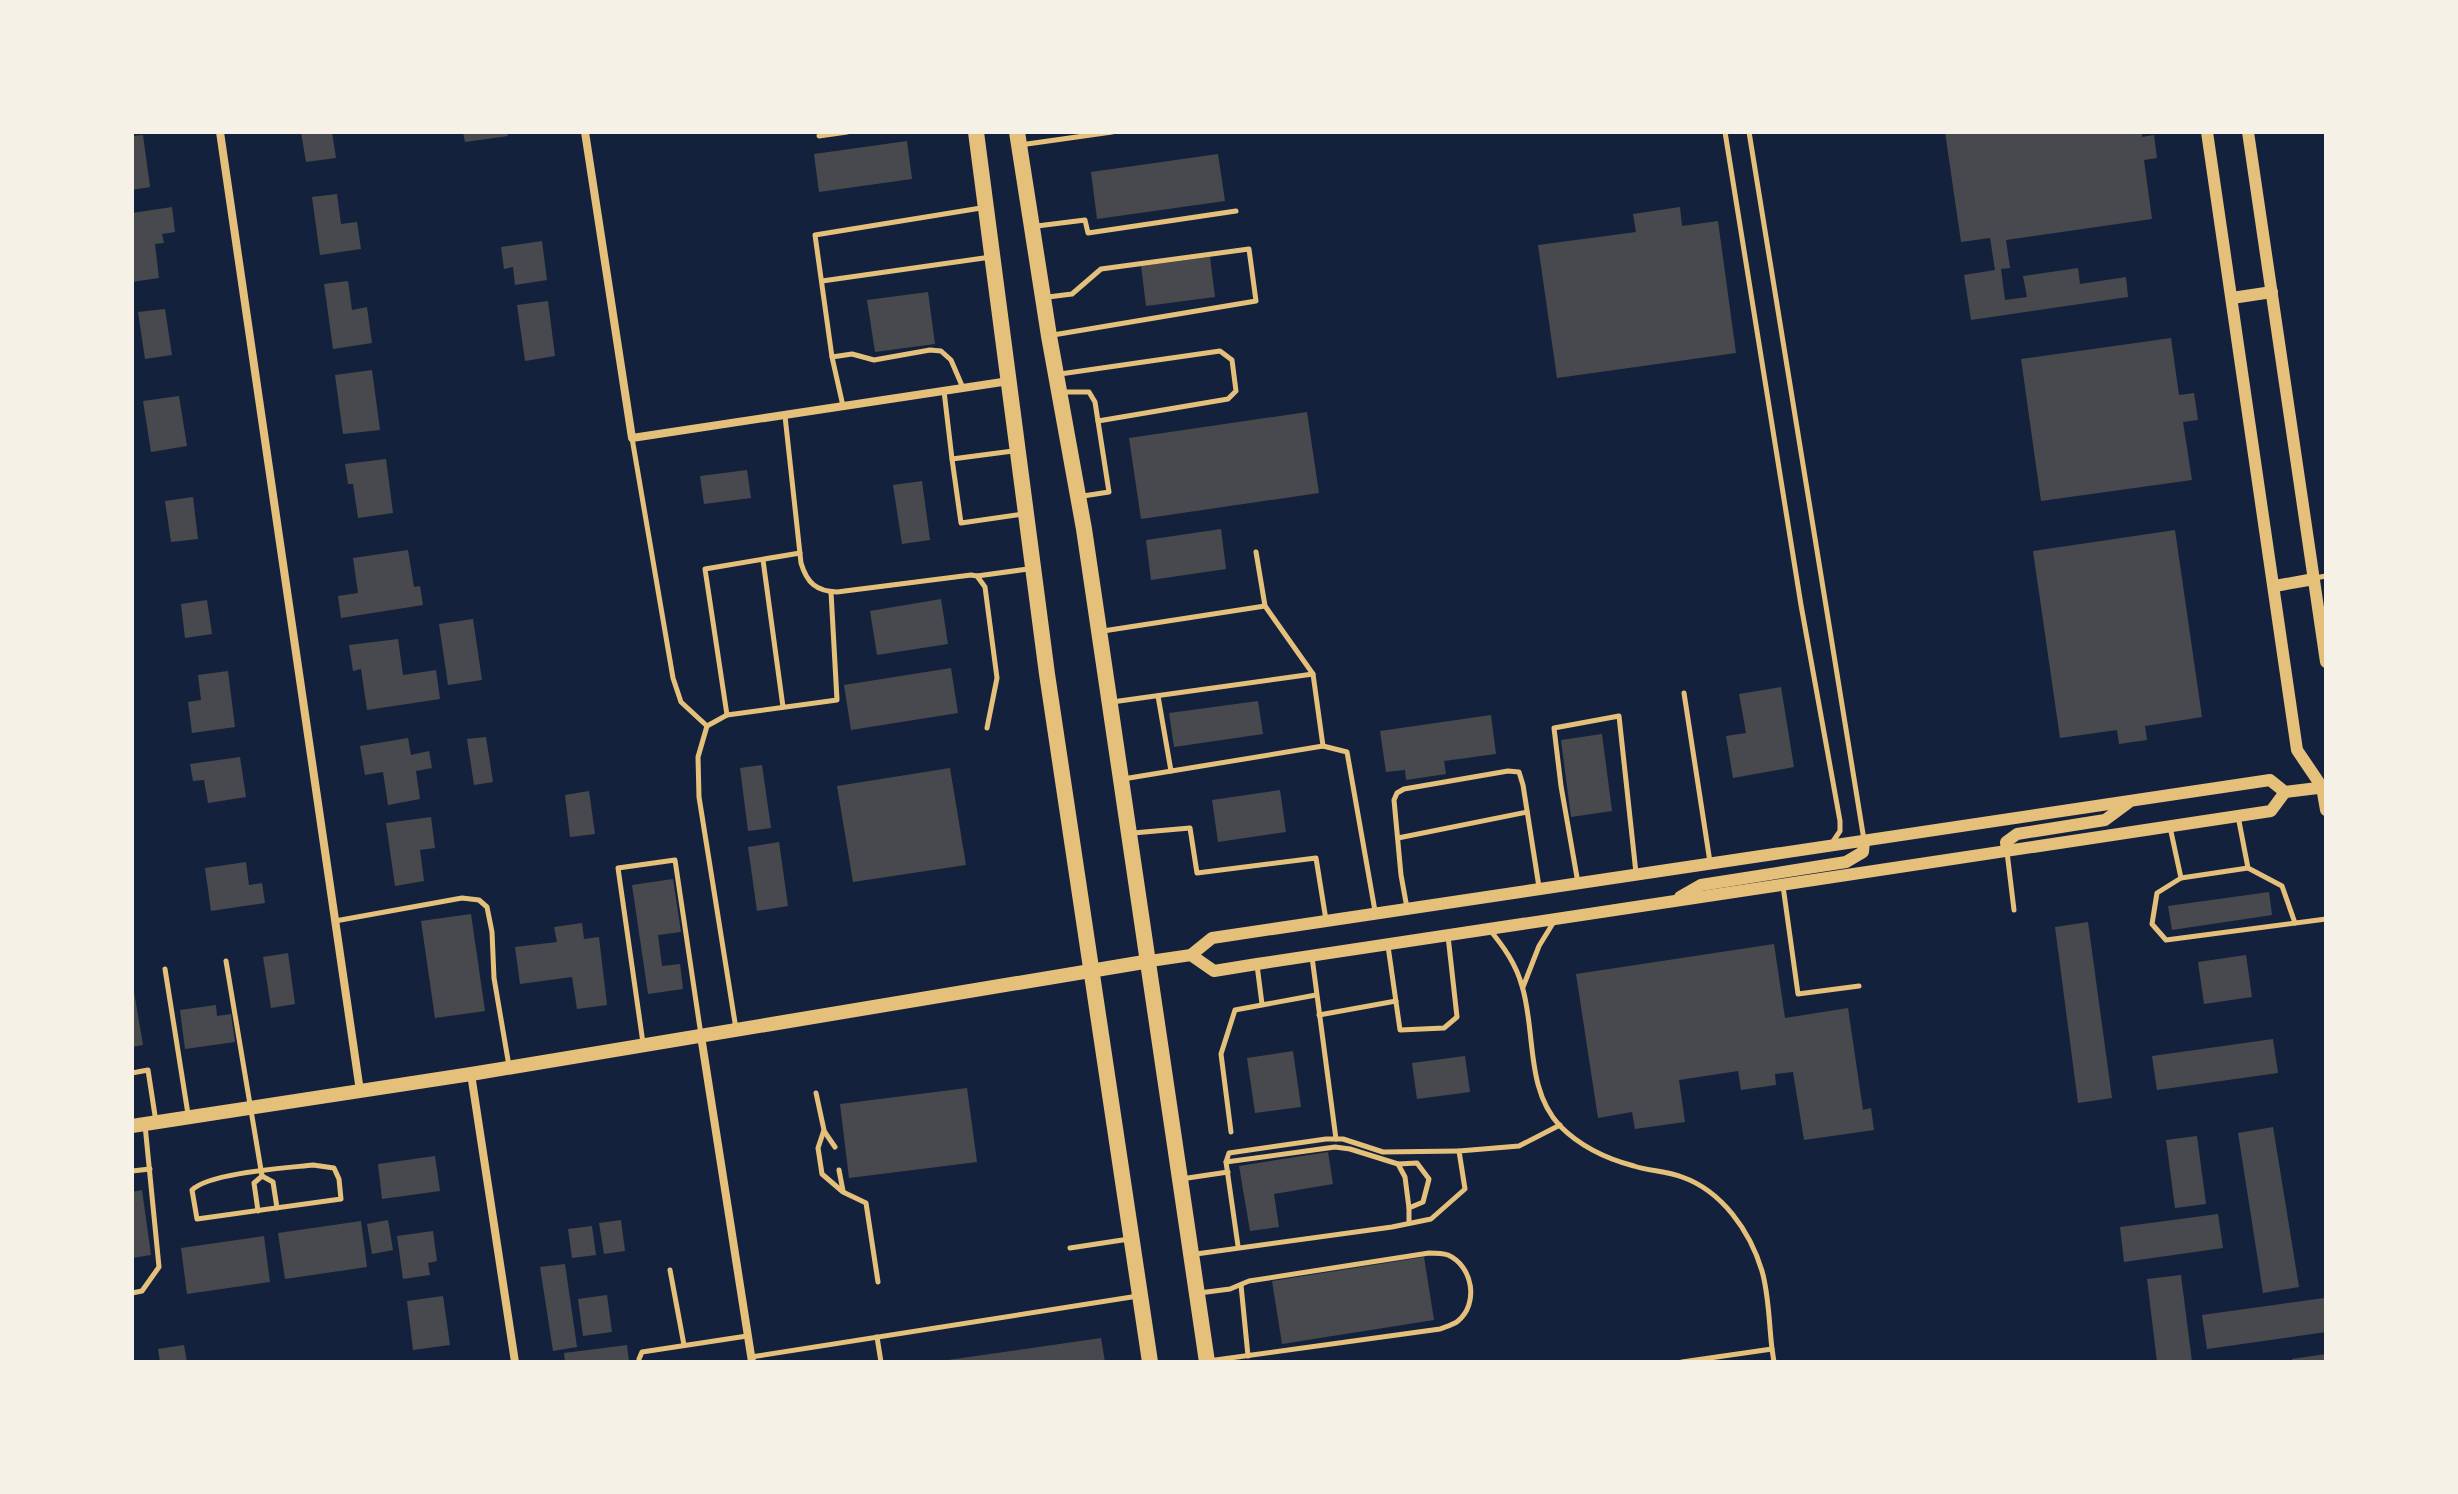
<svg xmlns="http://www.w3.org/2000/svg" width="2458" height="1494" font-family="Overpass,sans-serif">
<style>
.building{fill:#48494c}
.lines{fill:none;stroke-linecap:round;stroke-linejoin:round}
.service{stroke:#e5c07b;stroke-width:5}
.minor{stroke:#e5c07b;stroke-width:8}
.tertiary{stroke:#e5c07b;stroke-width:12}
.secondary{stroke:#e5c07b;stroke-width:14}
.primary{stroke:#e5c07b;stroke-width:16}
</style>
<rect width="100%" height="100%" fill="#14213d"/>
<g class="building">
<path d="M301,132H332L336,158L306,162Z"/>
<path d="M463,132H507L508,136L465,142Z"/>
<path d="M1945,132H2142V137L2154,135L2157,158L2144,160L2152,219L2006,240L2010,268L2001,269L2005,300L2027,297L2023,276L2078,268L2080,284L2126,277L2128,297L1971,320L1964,275L1995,270L1990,238L1961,242Z"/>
<path d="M143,135L150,187L132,190V136Z"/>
<path d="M907,141L912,179L819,192L814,154Z"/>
<path d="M1218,154L1225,201L1097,219L1091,172Z"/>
<path d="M337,194L341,224L357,222L361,249L320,255L312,197Z"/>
<path d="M172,207L175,232L162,234L164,243L155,244L159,278L132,282V213Z"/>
<path d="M1680,207L1682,226L1718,221L1736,353L1557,378L1538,245L1636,232L1633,214Z"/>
<path d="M542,241L547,280L515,285L513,267L504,269L501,247Z"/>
<path d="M1210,257L1215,297L1146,306L1141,266Z"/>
<path d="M348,281L352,310L367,307L372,343L333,349L324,284Z"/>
<path d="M928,292L935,344L875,352L867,300Z"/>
<path d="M548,301L555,356L525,361L517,305Z"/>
<path d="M165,309L172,355L145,359L138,312Z"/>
<path d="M2171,338L2179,395L2194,393L2198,420L2183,422L2192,480L2041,501L2021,359Z"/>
<path d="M372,370L380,430L343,434L335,375Z"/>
<path d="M179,396L187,446L151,452L143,401Z"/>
<path d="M1307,412L1319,493L1141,519L1129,438Z"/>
<path d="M386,459L393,513L358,518L353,484H348L345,464Z"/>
<path d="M747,470L751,498L704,504L700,476Z"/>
<path d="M922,481L930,540L902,544L893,485Z"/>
<path d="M193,497L198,539L171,542L165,501Z"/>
<path d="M1221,529L1226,569L1151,580L1146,540Z"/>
<path d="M2175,530L2202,717L2145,726L2147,740L2119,744L2117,730L2060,738L2033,551Z"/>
<path d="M408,550L414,587L420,586L423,605L341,618L338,596L358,593L353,558Z"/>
<path d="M941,599L948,644L877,655L870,611Z"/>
<path d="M207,600L212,634L185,638L181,604Z"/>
<path d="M473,619L482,680L448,685L439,624Z"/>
<path d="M398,639L403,675L436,670L440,699L367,710L361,669L353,671L349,645Z"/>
<path d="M951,668L958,713L851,730L844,685Z"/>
<path d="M228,671L235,727L192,733L188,702L201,700L198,675Z"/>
<path d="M1781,687L1794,767L1733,778L1726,736L1746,733L1739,694Z"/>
<path d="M1258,701L1263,734L1174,747L1169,713Z"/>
<path d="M1491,715L1496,754L1444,761L1446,774L1406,780L1405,770L1386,772L1380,731Z"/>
<path d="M1602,734L1612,811L1571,817L1561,740Z"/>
<path d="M486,737L493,782L474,785L467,739Z"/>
<path d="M408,738L411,755L429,751L432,768L416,771L420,799L388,805L383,772L365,775L360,746Z"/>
<path d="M240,757L246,797L208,803L204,780L193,781L190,764Z"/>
<path d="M762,765L771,828L748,831L740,768Z"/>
<path d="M950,768L966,865L853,882L837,786Z"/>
<path d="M1280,790L1286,832L1218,842L1212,800Z"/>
<path d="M589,791L595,834L570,837L565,795Z"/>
<path d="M431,817L435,848L420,850L424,881L395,886L386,823Z"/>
<path d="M779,842L788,906L757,911L748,847Z"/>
<path d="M246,862L249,885L262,883L265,903L211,911L205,868Z"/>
<path d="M673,879L681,932L658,935L662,966L680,964L683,989L648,994L632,885Z"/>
<path d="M2269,892L2272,915L2172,930L2168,906Z"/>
<path d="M471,914L485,1011L435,1018L421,921Z"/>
<path d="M2088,922L2112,1098L2078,1103L2055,927Z"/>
<path d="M582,923L584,939L599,937L607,1005L577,1009L572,977L520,984L515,947L557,942L554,927Z"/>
<path d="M1774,944L1785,1018L1848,1008L1863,1110L1871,1108L1874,1130L1804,1140L1793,1072L1775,1074L1776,1085L1741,1090L1738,1071L1679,1080L1685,1122L1635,1129L1632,1112L1598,1118L1576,974Z"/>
<path d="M288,953L295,1004L271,1008L263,957Z"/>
<path d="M2246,955L2252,997L2204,1004L2198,962Z"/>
<path d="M132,980L143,1045L132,1047Z"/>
<path d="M216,1005L217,1016L231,1014L235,1042L185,1049L180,1010Z"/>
<path d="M2273,1039L2278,1073L2157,1090L2152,1056Z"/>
<path d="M1293,1051L1301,1107L1255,1113L1247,1058Z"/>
<path d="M1465,1056L1470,1092L1417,1099L1412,1063Z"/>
<path d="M967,1088L977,1162L849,1178L840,1104Z"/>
<path d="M2273,1127L2299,1287L2263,1293L2238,1133Z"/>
<path d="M2197,1136L2206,1204L2175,1208L2166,1140Z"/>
<path d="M1328,1152L1333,1184L1274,1194L1279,1227L1250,1231L1239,1166Z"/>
<path d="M435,1156L440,1191L382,1199L378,1164Z"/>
<path d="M142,1190L151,1255L132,1258V1192Z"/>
<path d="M2218,1214L2223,1248L2124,1262L2120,1227Z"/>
<path d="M388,1220L393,1250L372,1254L367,1224Z"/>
<path d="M621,1220L625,1251L604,1254L599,1223Z"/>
<path d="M361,1221L367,1267L285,1279L278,1233Z"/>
<path d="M592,1226L596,1255L572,1258L568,1229Z"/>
<path d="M433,1231L437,1261L428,1263L430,1275L403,1279L397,1236Z"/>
<path d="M264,1236L270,1282L187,1294L181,1248Z"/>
<path d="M1424,1257L1434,1320L1282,1344L1272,1281Z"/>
<path d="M565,1264L577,1347L553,1351L540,1267Z"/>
<path d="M2181,1275L2192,1362H2157L2147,1279Z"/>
<path d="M607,1295L612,1332L583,1336L578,1299Z"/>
<path d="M443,1296L450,1345L413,1350L407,1301Z"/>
<path d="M2324,1298L2326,1332L2207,1349L2202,1315Z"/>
<path d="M1101,1338L1105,1362H948V1360Z"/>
<path d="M184,1345L187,1362H160L158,1349Z"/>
<path d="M627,1345L629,1362H565L564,1353Z"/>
<path d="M2326,1354V1362H2293L2292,1359Z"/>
</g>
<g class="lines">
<g class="service">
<path d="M1725,132L1801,605L1840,821V831L1832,843"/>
<path d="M1749,132L1864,840"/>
<path d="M819,136L847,132"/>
<path d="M1020,145L1112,132"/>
<path d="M1037,226L1085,220L1088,233L1236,211"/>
<path d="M822,281L991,257"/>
<path d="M1048,297L1072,294L1101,269L1249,249L1256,301L1053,335"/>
<path d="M832,357L852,354L874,360L930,350L941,351L951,360L963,388"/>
<path d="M1060,374L1220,351L1232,360L1236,391L1228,399L1098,421"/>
<path d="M944,391L952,459L1013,451"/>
<path d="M1061,392H1089L1095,402L1109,492L1083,496"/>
<path d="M843,406L832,357L815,235L981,208"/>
<path d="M785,416L801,563C807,583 816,591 837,592L971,575L977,576L985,587L997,678L987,728"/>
<path d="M632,438L673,678L681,702L707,726"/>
<path d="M952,459L961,523L1023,514"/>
<path d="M1256,552L1265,606"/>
<path d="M763,560L783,707"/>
<path d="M977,576L1028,569"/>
<path d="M2315,578L2326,576"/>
<path d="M1103,631L1265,606L1313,674L1323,746"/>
<path d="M1684,693L1710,862"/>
<path d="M1158,696L1171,771"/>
<path d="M1112,702L1313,674"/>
<path d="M727,715L705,569L800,553"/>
<path d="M1123,779L1323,746L1347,752L1375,911"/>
<path d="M2238,816L2248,868L2282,886L2295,923"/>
<path d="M2170,827L2181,878L2157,893L2152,924L2166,940L2326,919"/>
<path d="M1133,833L1190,828L1197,873L1316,858L1326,920"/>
<path d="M1398,838L1527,812"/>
<path d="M2007,852L2014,910"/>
<path d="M2181,878L2248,868"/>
<path d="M1578,883L1561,786L1554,728L1619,716L1636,873"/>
<path d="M1783,886L1798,994L1859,986"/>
<path d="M1407,908L1401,875L1394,800L1397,793L1404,789L1508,771L1519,772L1523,785L1539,887"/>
<path d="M335,921L462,898L479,900L487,907L492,932L494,978L509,1066"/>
<path d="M1489,929C1504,947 1516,964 1522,986C1536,1031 1525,1089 1560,1126C1580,1146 1607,1159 1634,1166C1649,1171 1666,1171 1682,1177C1722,1191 1750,1231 1762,1271C1769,1295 1769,1324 1772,1349"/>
<path d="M1388,946L1400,1030L1444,1028L1457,1017L1448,936"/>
<path d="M1312,957L1336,1139"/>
<path d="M226,961L262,1176"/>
<path d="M1257,965L1262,1004"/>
<path d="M165,969L188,1114"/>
<path d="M1523,987L1539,946L1555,920"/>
<path d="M1319,1015L1396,1001"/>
<path d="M736,1029L699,797L698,757L707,726L727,715L837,700L831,592"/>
<path d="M643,1043L618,868L675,860L701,1035"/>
<path d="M132,1073L148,1070L156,1122"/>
<path d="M816,1093L824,1130L818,1148L822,1174L843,1192L866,1203L878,1282"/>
<path d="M824,1131L835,1147"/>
<path d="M1231,1132L1221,1054L1235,1010L1316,995"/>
<path d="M1226,1162L1335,1147L1350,1149L1398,1164L1405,1177L1409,1208"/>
<path d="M1398,1164L1417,1163L1429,1179L1423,1202L1409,1208V1223"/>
<path d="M313,1165L334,1168L339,1179L341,1199L197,1219L192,1190C209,1173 286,1168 313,1165Z"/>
<path d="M839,1170L843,1191"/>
<path d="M132,1171L150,1169"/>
<path d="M262,1176L273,1182L277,1208"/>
<path d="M1181,1179L1228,1172"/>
<path d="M258,1211L254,1183L262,1176"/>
<path d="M1238,1246L1226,1162L1229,1153L1326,1139H1343L1383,1152L1459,1151"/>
<path d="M1070,1248L1129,1239"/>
<path d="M1196,1254L1392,1227L1431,1219L1465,1189L1459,1151L1519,1146L1560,1125"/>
<path d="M670,1270L684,1345"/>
<path d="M1241,1285L1248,1356"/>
<path d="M132,1293L142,1291L159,1267L145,1125"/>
<path d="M1199,1293L1230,1289L1249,1281L1429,1253C1435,1253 1442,1253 1448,1255C1473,1266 1479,1304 1458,1321C1453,1325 1445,1327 1440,1329L1208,1361"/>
<path d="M877,1337L881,1362"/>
<path d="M751,1357L1138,1296"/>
<path d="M639,1359L642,1352L747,1336"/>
<path d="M1682,1362L1772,1349L1774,1362"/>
</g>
<g class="minor">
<path d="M220,132L360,1091"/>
<path d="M585,132L632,438L1009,381"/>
<path d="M701,1036L752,1362"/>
<path d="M471,1074L515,1362"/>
</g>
<g class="tertiary">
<path d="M2207,132L2297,750L2322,787L2326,810"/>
<path d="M2248,132L2326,662"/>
<path d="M2232,298L2272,292"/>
<path d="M2275,586L2314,579"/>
<path d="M2007,851L2006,842L2017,834L2105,820L2128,803"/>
<path d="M1680,897L1701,885L1846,862L1863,852L1864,841"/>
<path d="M1191,955L1214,971L1257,964L2271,811L2285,792"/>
<path d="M1150,961L1191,955L1212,938L2270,780L2285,792L2326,787"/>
</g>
<path class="secondary" d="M132,1126L471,1074L1150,961"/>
<g class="primary">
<path d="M976,132L1047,674L1150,1362"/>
<path d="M1017,132L1049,336L1084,529L1207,1362"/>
</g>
</g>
<rect width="2458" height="1494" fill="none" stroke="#f6f1e7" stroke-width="268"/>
</svg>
